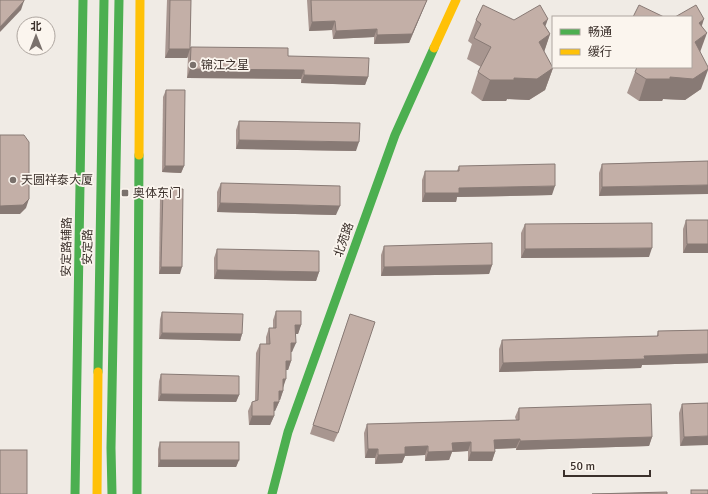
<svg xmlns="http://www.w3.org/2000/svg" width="708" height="494" font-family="Signika,'Noto Sans SC',sans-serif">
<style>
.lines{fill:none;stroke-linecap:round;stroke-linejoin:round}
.fast{stroke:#4caf50;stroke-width:9}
.slow{stroke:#ffc107;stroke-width:9}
.wall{fill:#a89690}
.shaded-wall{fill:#887a75}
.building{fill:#c3afa7;stroke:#887a75}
.poi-dot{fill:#7a716c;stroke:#fbf5ee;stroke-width:1.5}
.labels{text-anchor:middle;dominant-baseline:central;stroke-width:3.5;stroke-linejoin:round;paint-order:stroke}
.poi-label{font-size:12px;fill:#3b302b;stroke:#fbf5ee;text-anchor:start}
.street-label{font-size:12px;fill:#3b302b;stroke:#fbf5ee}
</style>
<rect width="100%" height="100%" fill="#f0ebe5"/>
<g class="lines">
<g class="fast">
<path d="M98,372L104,0"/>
<path d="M75,494L83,0"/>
<path d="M112,494L111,448L119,0"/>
<path d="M137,494L139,155"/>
<path d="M272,494L288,432L395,135L434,48"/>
</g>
<g class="slow">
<path d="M434,48L456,0"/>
<path d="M139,155L140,0"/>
<path d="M97,494L98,372"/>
</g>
</g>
<g class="wall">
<path d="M167,0H191L190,47L288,56L368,77L365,85L301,83V79L187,78L188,57L187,58H165Z"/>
<path d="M307,0H427L409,43L374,44V37L333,39L332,30L309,31Z"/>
<path d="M476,20H514L546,27L550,34L544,52L553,68L545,90L529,100L507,99L506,101H482L471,93L478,72L481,67L467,59L472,44L468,41Z"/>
<path d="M702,26L700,52L701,89L685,100L663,99L662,101H639L627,93L635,72Z"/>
<path d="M166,90L184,166L181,173L162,172L163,97Z"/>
<path d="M239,121L356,151L236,149V130Z"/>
<path d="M708,161L599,196V173L602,164Z"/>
<path d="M459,166L552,195L457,197L456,202H422V180L425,171H457Z"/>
<path d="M221,183L336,215L217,212V192Z"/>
<path d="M163,189L180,274H159L160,196Z"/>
<path d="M686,220H708V253H683V229Z"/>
<path d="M525,224L649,257L521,258V233Z"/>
<path d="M384,246L492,265L489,274L381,276V255Z"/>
<path d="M217,249L319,272L316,281L214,279V258Z"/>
<path d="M276,311L301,325L298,334H296L292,352H291V361L288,370H286L283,387V391L280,400H279V402L275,411H274V416L270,425H249L248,411L252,402L255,401L256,353L260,344H266V337L269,328H273V320Z"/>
<path d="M162,312L242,334L240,341L159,339L160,319Z"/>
<path d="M347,323L338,433L334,442L310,434Z"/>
<path d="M708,330V363L642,365L641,368L499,372V349L502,340L657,336L658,331Z"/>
<path d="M161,374L239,395L236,402L158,401L159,381Z"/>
<path d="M708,403L680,446L679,413L682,404Z"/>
<path d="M519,408L652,437L649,446L516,450V448L495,449V452L492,461H468V451L452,452L449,460L425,461V455L405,456L402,463L375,464V458H365L364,433L367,424L516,420L515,417Z"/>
<path d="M160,442L239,460L236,467H158V449Z"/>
</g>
<g class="shaded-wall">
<path d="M427,0L409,43L374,44L377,35Z"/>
<path d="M24,1L21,10L0,32V27Z"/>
<path d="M548,19L540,41L543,23Z"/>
<path d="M704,19L697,41L699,23Z"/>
<path d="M335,21L332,30L309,31L312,22Z"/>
<path d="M377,29L374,37L333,39L336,31Z"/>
<path d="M707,33L699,55L695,42Z"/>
<path d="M550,34L543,55L539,42Z"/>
<path d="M169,49H190L187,58H165Z"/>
<path d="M553,68L545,90L529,100L507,99L506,101H482L490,80L514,78Z"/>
<path d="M190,69L304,70L301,79L187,78Z"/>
<path d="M708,69V70L701,89L685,100L663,99L662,101H639L646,79L670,77Z"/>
<path d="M304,75L368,77L365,85L301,83Z"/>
<path d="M239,140L359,142L356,151L236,149Z"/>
<path d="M165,166H184L181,173L162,172Z"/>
<path d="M708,185V194L599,196L602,187Z"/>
<path d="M555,186L552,195L457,197L456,202H422L425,193L459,188Z"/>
<path d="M29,199L26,208L20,214H0V206Z"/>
<path d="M220,203L340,206L336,215L217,212Z"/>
<path d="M687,244H708V253H683Z"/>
<path d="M652,248L649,257L521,258L525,249Z"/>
<path d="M492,265L489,274L381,276L384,267Z"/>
<path d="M161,267H182L180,274H159Z"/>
<path d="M217,270L319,272L316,281L214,279Z"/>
<path d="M295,325H301L298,334H292Z"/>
<path d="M162,333L242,334L240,341L159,339Z"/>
<path d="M291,343H296L292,352H287Z"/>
<path d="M708,354V363L642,365L641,368L499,372L503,363L644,356Z"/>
<path d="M286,361H291L288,370H283Z"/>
<path d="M283,379H286L283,388Z"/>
<path d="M279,391H283L280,400H275Z"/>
<path d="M161,394L239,395L236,402L158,401Z"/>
<path d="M274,402H279L275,411H270Z"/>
<path d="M252,416H274L270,425H249Z"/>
<path d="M708,436V445L680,446L684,437Z"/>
<path d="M652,437L649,446L516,450L520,441Z"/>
<path d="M520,439L516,448L491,449L494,440Z"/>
<path d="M471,442L468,451L452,452L449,460L425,461L428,452L452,443Z"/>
<path d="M428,446L425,455L405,456L402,463L375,464L378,455L405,447Z"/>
<path d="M368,449H378L375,458H365Z"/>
<path d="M471,452H495L492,461H468Z"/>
<path d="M160,460H239L236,467H158Z"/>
</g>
<g class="building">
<path d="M0,0H24V1L0,27Z"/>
<path d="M170,0H191L190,49H169Z"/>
<path d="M311,0H427L412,34L377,35V29L336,31L335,21L312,22Z"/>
<path d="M483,5L514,20L540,5L548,19L543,23L550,34L539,42L553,68L537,79L514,78V80H490L478,72L491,47L474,38L481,24L476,20Z"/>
<path d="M639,5L664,17H633Z"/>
<path d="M696,5L704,19L699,23L707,33L695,42L708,67V69L693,79L670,77V79H646L635,72L637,67H691V17H675Z"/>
<path d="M191,47L288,48V56L369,58L368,77L304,75V70L190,69Z"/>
<path d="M166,90H185L184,166H165Z"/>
<path d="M239,121L360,123L359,142L239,140Z"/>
<path d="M0,135H24L29,142V199L23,205L0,206Z"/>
<path d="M708,161V185L602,187V164Z"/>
<path d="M555,164V186L459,188V193H425V171H459V166Z"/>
<path d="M221,183L340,186V206L220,203Z"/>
<path d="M163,189H183L182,267H161Z"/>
<path d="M686,220H708V244H687Z"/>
<path d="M652,223V248L525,249V224Z"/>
<path d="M492,243V265L384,267V246Z"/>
<path d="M217,249L319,251V272L217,270Z"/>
<path d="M276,311H301V325H295L296,343H291V361H286V379H283V391H279V402H274V416H252V402L258,400L260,344H270L269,328H276Z"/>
<path d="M162,312L243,314L242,334L162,333Z"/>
<path d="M350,314L375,322L338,433L313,425Z"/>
<path d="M708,330V354L644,356L645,359L503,363L502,340L658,336V331Z"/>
<path d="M161,374L239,376V395L161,394Z"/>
<path d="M708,403V436L684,437L682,404Z"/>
<path d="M651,404L652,437L520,441V439L494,440L495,452H471V442L452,443L453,451L428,452V446L405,447V454L378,455V449H368L367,424L519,420V408Z"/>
<rect x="160" y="442" width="79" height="18"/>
<rect x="0" y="450" width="27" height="44"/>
<rect x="691" y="490" width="17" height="4"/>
<path d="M667,492V494H592Z"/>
</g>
<g class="poi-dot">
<circle cx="193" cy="65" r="4"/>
<circle cx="13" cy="180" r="4"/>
<rect x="121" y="189" width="8" height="8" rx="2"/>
</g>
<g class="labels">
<g class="poi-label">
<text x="201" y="65">锦江之星</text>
<text x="21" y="180">天圆祥泰大厦</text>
<text x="133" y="193">奥体东门</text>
</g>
<g class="street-label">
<text transform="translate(344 240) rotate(-70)">北苑路</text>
<text transform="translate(67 247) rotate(-89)">安定路辅路</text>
<text transform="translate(88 247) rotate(-89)">安定路</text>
</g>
</g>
<rect x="552" y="16" width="140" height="52" fill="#fbf5ee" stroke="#aea6a0"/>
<rect x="560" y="29" width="20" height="6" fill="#4caf50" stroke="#aea6a0"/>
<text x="588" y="36" font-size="12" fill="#3b302b">畅通</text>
<rect x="560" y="49" width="20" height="6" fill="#ffc107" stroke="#aea6a0"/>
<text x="588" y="56" font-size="12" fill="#3b302b">缓行</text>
<g transform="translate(36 36)"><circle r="19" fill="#fbf5ee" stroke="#aea6a0"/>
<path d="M0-3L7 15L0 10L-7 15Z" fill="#7a716c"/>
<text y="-6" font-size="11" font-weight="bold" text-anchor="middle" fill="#3b302b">北</text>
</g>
<path d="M564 470v6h86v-6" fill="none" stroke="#3b302b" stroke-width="2"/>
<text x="570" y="470" font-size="12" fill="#3b302b" stroke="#fbf5ee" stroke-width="3" paint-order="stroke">50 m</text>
</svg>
